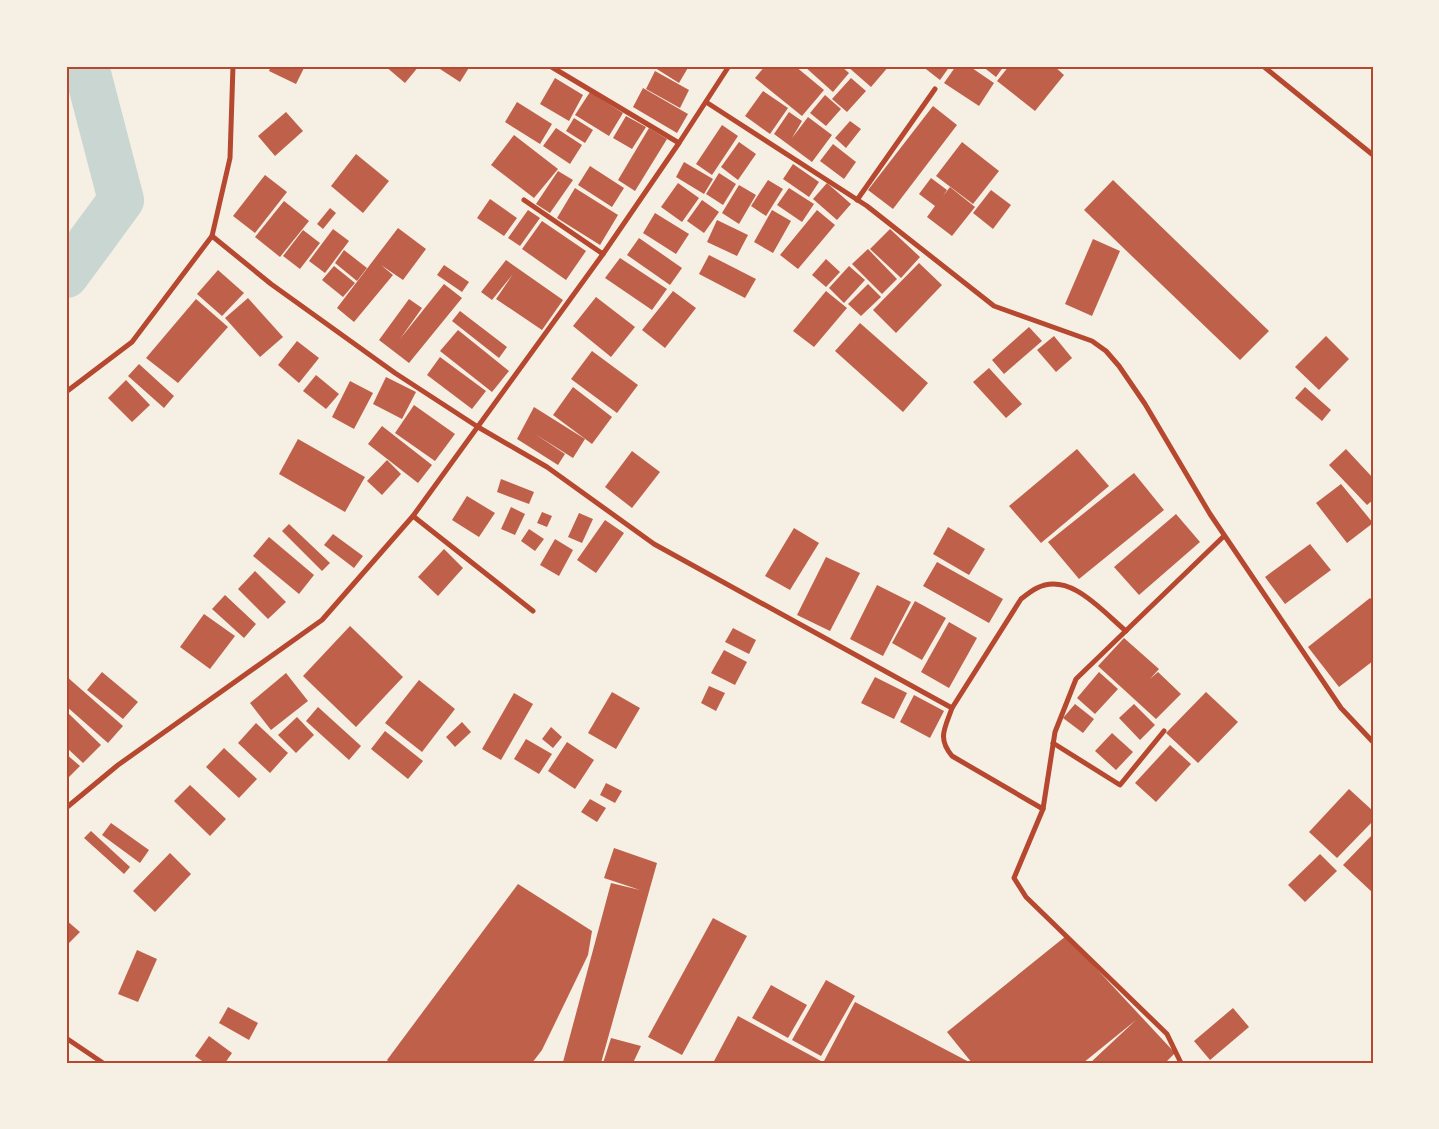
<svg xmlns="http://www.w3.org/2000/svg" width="1439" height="1129" font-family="Mulish,sans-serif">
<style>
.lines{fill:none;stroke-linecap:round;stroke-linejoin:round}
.river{stroke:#c9d6d2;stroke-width:46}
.building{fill:#bf614a}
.minor{stroke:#b5482f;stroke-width:5}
.neatline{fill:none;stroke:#b5482f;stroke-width:2}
</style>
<rect width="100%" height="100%" fill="#f6efe4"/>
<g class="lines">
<path class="river" d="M66,275L121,200L86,66"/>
</g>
<g class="building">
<path d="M271,66H305L296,84L269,71Z"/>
<path d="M385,66H419L405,83Z"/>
<path d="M441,66H470L460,82L440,69Z"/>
<path d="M652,66H689L679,83Z"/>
<path d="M765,66H795L824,90L802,116L755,78Z"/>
<path d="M804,66H841L849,73L833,92Z"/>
<path d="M847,66H889L871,87Z"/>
<path d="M922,66H950L940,80Z"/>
<path d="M956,66H969L994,83L979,106L944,83Z"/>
<path d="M982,66H1004L996,77Z"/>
<path d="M1009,66H1054L1064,75L1035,111L997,81Z"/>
<path d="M655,71L689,90L680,108L646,89Z"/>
<path d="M555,78L583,95L569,121L540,104Z"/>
<path d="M851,78L866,91L847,112L832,99Z"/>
<path d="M643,88L688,114L677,133L633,107Z"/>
<path d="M763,91L788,108L770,134L745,116Z"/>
<path d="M590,92L623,113L609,136L575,115Z"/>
<path d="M825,95L841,109L826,126L810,113Z"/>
<path d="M517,102L552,124L540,144L505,122Z"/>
<path d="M933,106L957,125L893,209L868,190Z"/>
<path d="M286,112L303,131L275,156L258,136Z"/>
<path d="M789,112L802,121L792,138L808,117L832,135L812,162L774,134Z"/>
<path d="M626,116L646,127L632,149L613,138Z"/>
<path d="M574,118L593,130L585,143L566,131Z"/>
<path d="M850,121L861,129L846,148L835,138Z"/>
<path d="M722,125L738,136L712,175L696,164Z"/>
<path d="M556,128L582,145L570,164L543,146Z"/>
<path d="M649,128L667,139L635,191L618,180Z"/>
<path d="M514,135L558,169L534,198L491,165Z"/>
<path d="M739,142L756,154L738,180L721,167Z"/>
<path d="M962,142L999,171L973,204L936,176Z"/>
<path d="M833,144L856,162L844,179L820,161Z"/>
<path d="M356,154L389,181L363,213L331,186Z"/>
<path d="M684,162L713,179L704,194L676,177Z"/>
<path d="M793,164L819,182L809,197L783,179Z"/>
<path d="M590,166L624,188L612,207L578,185Z"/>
<path d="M558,171L573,180L550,213L536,204Z"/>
<path d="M719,173L736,184L723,205L706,194Z"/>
<path d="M265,175L287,192L255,233L233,216Z"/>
<path d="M931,178L947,190L943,196L950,187L975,207L952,236L927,217L935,206L919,194Z"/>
<path d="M768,180L783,189L766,216L751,206Z"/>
<path d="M1113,180L1269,331L1240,360L1084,210Z"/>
<path d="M678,183L699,198L682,222L661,207Z"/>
<path d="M827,183L851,204L837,220L813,199Z"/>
<path d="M739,185L756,195L739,224L722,213Z"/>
<path d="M575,188L618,215L600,245L557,218Z"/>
<path d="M789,188L814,204L802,222L777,205Z"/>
<path d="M991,190L1011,205L993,229L973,213Z"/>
<path d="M490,199L517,218L504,236L477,218Z"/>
<path d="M702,200L719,212L704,233L687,221Z"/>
<path d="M284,201L309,221L280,257L255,237Z"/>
<path d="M330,208L336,213L323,229L317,224Z"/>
<path d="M528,210L540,218L520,246L508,238Z"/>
<path d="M772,210L791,221L773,253L754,242Z"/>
<path d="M817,210L835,225L798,269L780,255Z"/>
<path d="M655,213L689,234L676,254L643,233Z"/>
<path d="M717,220L748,235L737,256L707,242Z"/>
<path d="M542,221L586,251L566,280L522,249Z"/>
<path d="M398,228L426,249L403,280L381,265L393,275L354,322L337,308Z"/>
<path d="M333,229L349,241L325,273L309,261Z"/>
<path d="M890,229L920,257L901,278L870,249Z"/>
<path d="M303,230L320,243L300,269L283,256Z"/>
<path d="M639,238L682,268L670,285L627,255Z"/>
<path d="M1093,239L1120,251L1092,316L1065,304Z"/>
<path d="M868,249L897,279L882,294L852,264Z"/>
<path d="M344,250L367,268L357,281L335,263Z"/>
<path d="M709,255L756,279L745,298L699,274Z"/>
<path d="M620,258L667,289L652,310L605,278Z"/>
<path d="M826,259L840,272L826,287L812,275Z"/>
<path d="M506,260L563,300L542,330L496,299L513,274L492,300L481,292Z"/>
<path d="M919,263L942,285L896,333L873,310Z"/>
<path d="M444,265L469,282L462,292L437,275Z"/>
<path d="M334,266L355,283L343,297L322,280Z"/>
<path d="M849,266L865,280L844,303L829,288Z"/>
<path d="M218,270L244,293L222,316L197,294Z"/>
<path d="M444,284L462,298L409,363L379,340L409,299L422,308L400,339Z"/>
<path d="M868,284L881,297L861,316L848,304Z"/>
<path d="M673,291L696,308L665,348L642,330Z"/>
<path d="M826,291L847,308L814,347L793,331Z"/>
<path d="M596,297L635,327L611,357L573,326Z"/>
<path d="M248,298L283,337L260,357L225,318Z"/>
<path d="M196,299L228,327L178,383L146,358Z"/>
<path d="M460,311L507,347L499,358L452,321Z"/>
<path d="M860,323L928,383L903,412L835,351Z"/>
<path d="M1029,327L1042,341L1004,374L992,360Z"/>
<path d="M458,330L509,371L492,392L440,351Z"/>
<path d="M1054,336L1072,358L1056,372L1037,350Z"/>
<path d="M1326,336L1349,359L1319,390L1295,367Z"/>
<path d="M297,341L319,358L299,383L278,365Z"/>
<path d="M592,351L638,385L617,413L571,379Z"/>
<path d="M440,357L486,391L472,409L427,375Z"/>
<path d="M139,364L174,396L164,408L128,376Z"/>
<path d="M989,368L1022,404L1006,418L973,382Z"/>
<path d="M316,375L339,394L326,409L303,391Z"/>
<path d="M386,377L416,392L402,419L373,404Z"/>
<path d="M126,380L150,405L132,422L108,398Z"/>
<path d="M350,381L373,393L354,429L332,417Z"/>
<path d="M573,387L612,417L592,444L553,415Z"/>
<path d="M1305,387L1331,410L1322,421L1295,398Z"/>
<path d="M414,405L455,434L435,461L395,433Z"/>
<path d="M534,407L585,439L573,458L535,434L565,454L558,465L517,439Z"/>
<path d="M382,426L432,465L418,483L368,444Z"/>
<path d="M298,439L365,477L345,512L279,474Z"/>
<path d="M1077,449L1109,486L1041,543L1009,506Z"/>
<path d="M1346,449L1373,478V500L1367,505L1329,465Z"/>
<path d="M632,451L660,472L632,508L605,487Z"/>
<path d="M387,460L401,474L382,495L367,481Z"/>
<path d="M1134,473L1164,510L1079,579L1048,542Z"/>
<path d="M501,479L534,492L529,504L497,492Z"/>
<path d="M1341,484L1373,523L1347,543L1316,503Z"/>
<path d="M467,496L495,513L479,537L452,520Z"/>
<path d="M511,507L525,514L515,535L501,529Z"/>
<path d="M542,512L552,516L547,527L537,523Z"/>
<path d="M579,513L593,519L582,543L568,537Z"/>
<path d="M1176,514L1200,542L1139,595L1114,567Z"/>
<path d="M605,520L624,533L596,573L577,560Z"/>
<path d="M289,524L330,563L322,571L282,531Z"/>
<path d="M948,527L985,549L969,575L933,554Z"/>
<path d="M794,528L819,543L790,590L765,576Z"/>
<path d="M529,529L544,539L535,551L521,541Z"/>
<path d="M333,534L363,556L354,568L324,545Z"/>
<path d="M269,537L314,575L299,594L253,556Z"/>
<path d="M555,539L573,550L559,576L540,565Z"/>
<path d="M1310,544L1331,570L1285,604L1265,577Z"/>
<path d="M444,549L463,568L438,596L418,577Z"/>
<path d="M826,557L860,573L830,631L797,615Z"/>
<path d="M937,562L1003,599L989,623L923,586Z"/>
<path d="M255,571L286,602L268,619L238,589Z"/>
<path d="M877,585L911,602L883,656L850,639Z"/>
<path d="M225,595L256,624L244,638L212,609Z"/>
<path d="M1370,598L1373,601V661L1339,687L1308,647Z"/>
<path d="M915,601L946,618L922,660L892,643Z"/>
<path d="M204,614L235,636L210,669L180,647Z"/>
<path d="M949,622L977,638L949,688L921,672Z"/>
<path d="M350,626L403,677L356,727L303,676Z"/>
<path d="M733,628L756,640L749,654L725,642Z"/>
<path d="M1124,638L1159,669L1150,679L1158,672L1181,694L1156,719L1098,666Z"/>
<path d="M724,650L747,662L735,685L711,673Z"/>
<path d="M102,672L138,702L123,719L87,690Z"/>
<path d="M1099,672L1118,689L1095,714L1077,698Z"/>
<path d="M286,673L308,701L271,730L250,703Z"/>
<path d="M66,676L123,726L108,743L66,706Z"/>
<path d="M875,677L907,693L894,719L861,703Z"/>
<path d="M419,680L455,709L422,752L385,723Z"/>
<path d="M709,686L725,693L716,711L701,703Z"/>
<path d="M612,692L640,708L616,749L588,733Z"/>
<path d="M1206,692L1238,722L1198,763L1166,733Z"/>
<path d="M514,693L533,704L501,760L482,749Z"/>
<path d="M914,695L944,711L930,738L900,722Z"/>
<path d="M1075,704L1094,719L1083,733L1063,718Z"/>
<path d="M1134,704L1155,725L1140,740L1119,718Z"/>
<path d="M318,707L361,746L349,760L306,721Z"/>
<path d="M66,711L101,745L83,763L66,747Z"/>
<path d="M297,717L314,735L296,753L278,735Z"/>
<path d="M462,722L471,732L455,747L446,737Z"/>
<path d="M256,723L288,753L270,773L238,743Z"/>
<path d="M551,727L562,737L553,748L542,739Z"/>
<path d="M385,731L423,761L408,779L371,749Z"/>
<path d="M1112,733L1133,752L1116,770L1095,751Z"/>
<path d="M526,739L552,754L539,774L514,759Z"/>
<path d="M567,742L594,760L575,789L548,771Z"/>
<path d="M1170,745L1191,764L1156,802L1135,783Z"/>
<path d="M224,748L257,779L239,798L206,767Z"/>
<path d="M66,754L80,766L66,780Z"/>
<path d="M606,783L622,791L615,803L600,795Z"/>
<path d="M190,785L226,819L210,836L174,801Z"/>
<path d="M1349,789L1373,811V821L1337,858L1309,832Z"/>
<path d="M590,799L606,808L597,822L581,812Z"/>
<path d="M111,823L149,850L140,863L102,835Z"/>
<path d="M91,831L130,867L124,874L84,838Z"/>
<path d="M1373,834V893L1343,865Z"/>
<path d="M614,848L657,863L601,1063H565L563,1062L611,883L640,890L604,878Z"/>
<path d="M170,853L191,874L155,912L133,891Z"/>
<path d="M1320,854L1337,871L1305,902L1288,885Z"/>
<path d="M518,884L592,931L588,955L542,1050L532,1063H390L387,1060Z"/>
<path d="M713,918L747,936L682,1055L648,1037Z"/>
<path d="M66,920L80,932L66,946Z"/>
<path d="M1066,936L1175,1053L1165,1063H1090L1136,1020L1083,1063H972L947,1032Z"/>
<path d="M137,950L157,959L138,1002L118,994Z"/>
<path d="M826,980L855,996L821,1056L792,1040Z"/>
<path d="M771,985L807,1005L788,1038L752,1018Z"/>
<path d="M855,1002L971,1063H823Z"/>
<path d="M228,1007L258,1023L249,1040L219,1023Z"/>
<path d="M1233,1008L1249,1027L1210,1060L1194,1041Z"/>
<path d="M738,1016L821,1061L820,1063H713Z"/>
<path d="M209,1036L232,1053L225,1063H205L195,1056Z"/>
<path d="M611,1038L641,1046L633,1063H603Z"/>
</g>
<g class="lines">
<g class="minor">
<path d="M550,66L679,143"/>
<path d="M1263,66L1373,155"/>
<path d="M706,102L867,206L994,306L1092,341L1106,351L1119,366L1145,404L1210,514L1341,708L1373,742"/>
<path d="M524,200L603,254"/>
<path d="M857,200L935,89"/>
<path d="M212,236L271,284L395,373L478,427L547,467L654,544L952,708C945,728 937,738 952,756L1043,809"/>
<path d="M66,392L132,342L212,236L230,158L233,66"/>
<path d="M413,516L533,611"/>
<path d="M952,708L1021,599C1026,595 1031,591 1037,588C1070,571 1103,612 1126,631"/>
<path d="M1053,743L1120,785L1164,731"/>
<path d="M66,808L118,765L322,620L413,516L603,254L679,143L729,66"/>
<path d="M66,1038L103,1063"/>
<path d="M1181,1063L1167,1034L1026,897L1014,878L1043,809L1055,732L1076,679L1224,536"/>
</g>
</g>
<rect width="1439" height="1129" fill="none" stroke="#f6efe4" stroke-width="135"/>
<rect x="68" y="68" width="1304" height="994" class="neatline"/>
</svg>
